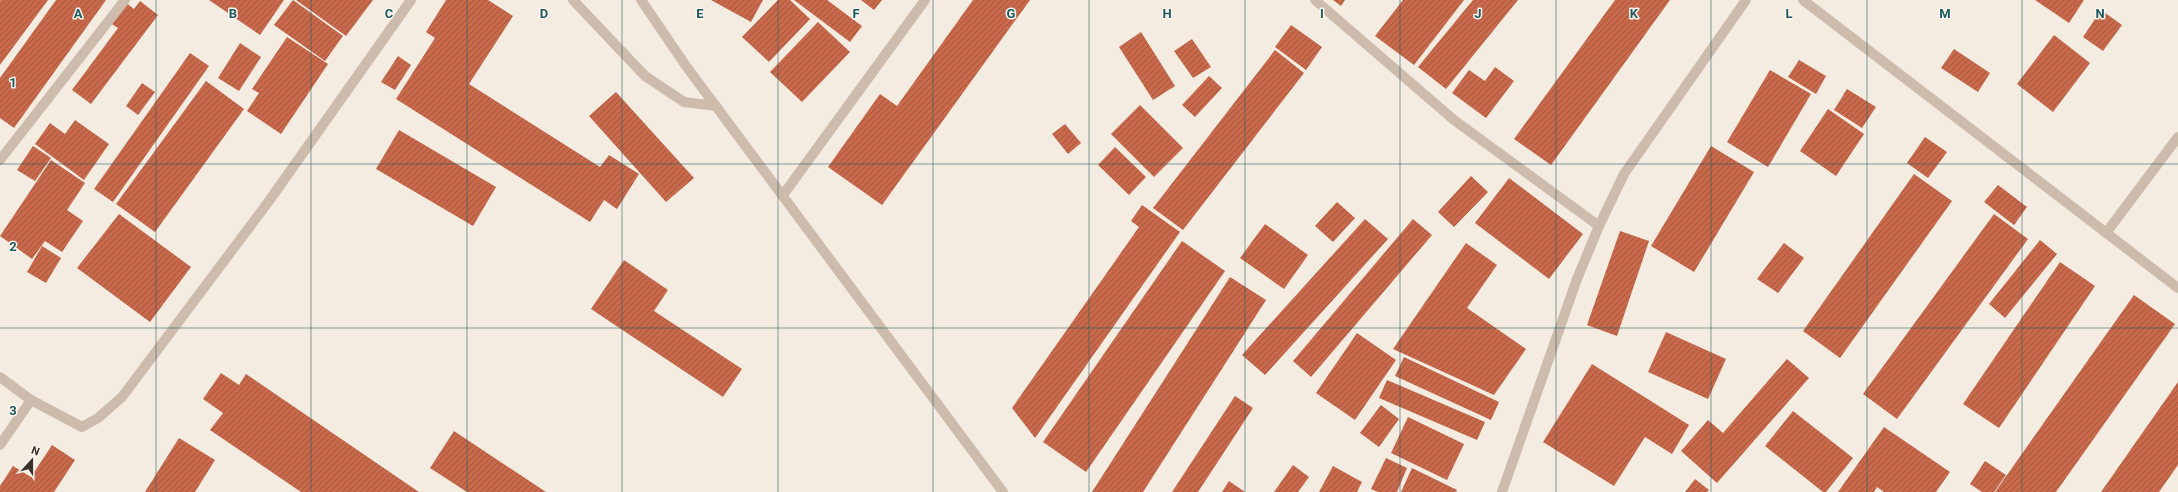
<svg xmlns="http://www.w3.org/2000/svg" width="2178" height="492" font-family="Roboto,sans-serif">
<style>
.building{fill:url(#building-hatch)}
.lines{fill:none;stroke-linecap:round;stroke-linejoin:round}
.lane{stroke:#cdbbac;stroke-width:10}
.street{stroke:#cdbbac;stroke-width:10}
.grid{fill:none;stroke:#1f5a5e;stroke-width:1;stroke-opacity:0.55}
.grid-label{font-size:13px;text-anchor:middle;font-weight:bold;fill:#1f5a5e;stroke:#fbf5ee;stroke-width:3;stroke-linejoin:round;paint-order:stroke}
</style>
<defs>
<pattern id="building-hatch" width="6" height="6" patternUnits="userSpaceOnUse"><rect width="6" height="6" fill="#c8694b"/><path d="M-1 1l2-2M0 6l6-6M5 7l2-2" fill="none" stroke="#a4573f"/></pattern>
</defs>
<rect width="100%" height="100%" fill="#f4ebe1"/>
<g class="building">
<path d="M1,0H48L0,65V1Z"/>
<path d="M56,0H106L14,128L0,118V78Z"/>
<path d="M209,0H284L260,35Z"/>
<path d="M293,0L343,36L325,61L274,25Z"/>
<path d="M296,0H373L346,36Z"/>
<path d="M446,0H488L513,16L469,84L600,167L609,155L639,174L617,209L604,200L590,222L396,99L435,38L426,32Z"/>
<path d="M711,0H763L751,22Z"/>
<path d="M778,0H790L810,19L769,62L742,37Z"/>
<path d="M794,0H827L862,26L850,42Z"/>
<path d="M861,0H882L874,10Z"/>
<path d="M973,0H1030L882,205L828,167L880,94L897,106Z"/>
<path d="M1333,0H1345L1341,6Z"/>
<path d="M1403,0H1464L1414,65L1375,36Z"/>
<path d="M1473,0H1518L1446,89L1418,67Z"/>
<path d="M1615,0H1670L1551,165L1514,139Z"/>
<path d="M2035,0H2084L2069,23Z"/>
<path d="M124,1L134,9L140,1L158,15L91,104L72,90L118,28L109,22Z"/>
<path d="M2101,10L2122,25L2103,51L2083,37Z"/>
<path d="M818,22L850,52L802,102L770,72Z"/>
<path d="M1291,25L1322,47L1306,70L1275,47Z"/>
<path d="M1141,32L1175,86L1153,100L1119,47Z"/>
<path d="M2054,35L2090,63L2053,112L2017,84Z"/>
<path d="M287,37L328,64L281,134L247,111L259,93L252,89Z"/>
<path d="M1192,39L1211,67L1193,78L1174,51Z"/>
<path d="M240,43L261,57L239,91L218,78Z"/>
<path d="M1954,49L1990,73L1978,92L1941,68Z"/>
<path d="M1275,50L1304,73L1183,230L1153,208Z"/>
<path d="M190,53L209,66L113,202L94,189Z"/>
<path d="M398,56L411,65L395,90L381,82Z"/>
<path d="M1799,60L1826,76L1816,94L1788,77Z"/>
<path d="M1495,67L1514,81L1486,118L1452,93L1469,70L1485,81Z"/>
<path d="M1770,70L1811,94L1768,167L1727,142Z"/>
<path d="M1209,76L1222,88L1195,117L1182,105Z"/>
<path d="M206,81L244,109L155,232L116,204Z"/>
<path d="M142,83L155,92L138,115L126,106Z"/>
<path d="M1847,89L1876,107L1862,128L1834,110Z"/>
<path d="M616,92L694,178L666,202L589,116Z"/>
<path d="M1140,105L1183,148L1154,177L1111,134Z"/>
<path d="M1828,109L1864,134L1836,176L1800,151Z"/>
<path d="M75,120L109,144L84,180L35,144L50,123L65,134Z"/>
<path d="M1065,124L1081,143L1068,154L1052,134Z"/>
<path d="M399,130L496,187L473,226L376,169Z"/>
<path d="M1925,137L1947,152L1928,178L1907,163Z"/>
<path d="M33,146L51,158L35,181L17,170Z"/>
<path d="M1711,146L1754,172L1694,272L1651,246Z"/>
<path d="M1115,147L1146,177L1129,195L1098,165Z"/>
<path d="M51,160L85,183L67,210L83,221L62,252L45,241L32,259L0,236Z"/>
<path d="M1914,174L1952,201L1840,358L1803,331Z"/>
<path d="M1471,176L1488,192L1454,227L1438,212Z"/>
<path d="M1509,178L1583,234L1549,279L1475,223Z"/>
<path d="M1998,185L2027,207L2014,225L1984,202Z"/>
<path d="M1337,202L1355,218L1333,242L1315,226Z"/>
<path d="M1142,205L1180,232L1035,438L1012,408L1139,227L1131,221Z"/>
<path d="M119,214L191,267L150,322L77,268Z"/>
<path d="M1994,214L2028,239L1897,419L1863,394Z"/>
<path d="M1365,219L1388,239L1265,375L1242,355Z"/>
<path d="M1413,219L1432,235L1311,377L1293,361Z"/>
<path d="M1265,224L1308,255L1284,289L1240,258Z"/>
<path d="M1620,231L1649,241L1617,336L1587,325Z"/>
<path d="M2040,240L2057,254L2005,318L1989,304Z"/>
<path d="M1182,241L1225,271L1086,472L1043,442Z"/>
<path d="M1466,243L1497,265L1467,308L1526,349L1494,395L1393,349Z"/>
<path d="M1784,243L1804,258L1778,293L1757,279Z"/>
<path d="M42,246L61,258L46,283L27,272Z"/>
<path d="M624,260L668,290L654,311L742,369L723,397L591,309Z"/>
<path d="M2060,262L2095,286L1999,428L1963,404Z"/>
<path d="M1230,277L1266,300L1143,492H1092Z"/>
<path d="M2134,295L2175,324L2056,492H1995Z"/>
<path d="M1666,332L1726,359L1708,399L1648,372Z"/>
<path d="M1357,333L1396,360L1355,420L1316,393Z"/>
<path d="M1404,357L1499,402L1491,420L1395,376Z"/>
<path d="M1787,359L1809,378L1717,483L1681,451L1708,420L1723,433Z"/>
<path d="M1592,364L1689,425L1672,454L1645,437L1614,486L1543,442Z"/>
<path d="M221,373L239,385L246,374L419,492H301L210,430L223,413L203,399Z"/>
<path d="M1387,380L1485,422L1477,440L1379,398Z"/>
<path d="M2178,382V465L2159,492H2101Z"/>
<path d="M1235,396L1253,408L1198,492H1172Z"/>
<path d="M1381,405L1399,419L1379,447L1360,433Z"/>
<path d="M1793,411L1853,458L1826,492H1823L1765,446Z"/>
<path d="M1408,417L1464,444L1447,480L1391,453Z"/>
<path d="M1884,427L1950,472L1936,492H1884L1877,487L1874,492H1838Z"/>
<path d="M454,431L546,492H467L430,468Z"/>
<path d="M179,438L215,460L195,492H145Z"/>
<path d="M52,445L75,460L54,492H0V486L13,466L31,477Z"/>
<path d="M1386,458L1407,468L1397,492H1378L1371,489Z"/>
<path d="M1985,461L2006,475L1994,492H1982L1970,484Z"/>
<path d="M1293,465L1309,477L1298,492H1274Z"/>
<path d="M1333,466L1362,482L1357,492H1319Z"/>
<path d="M1412,468L1457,490L1456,492H1401Z"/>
<path d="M1695,479L1709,490L1707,492H1685Z"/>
<path d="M1229,481L1245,492H1222Z"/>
</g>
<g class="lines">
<path class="lane" d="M0,160L125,0"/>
<g class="street">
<path d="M573,0L645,76L684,102L716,106"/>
<path d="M641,0L686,66L1003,492"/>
<path d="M1315,0L1454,120L1599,226"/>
<path d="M1803,0L2178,288"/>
<path d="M783,195L925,0"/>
<path d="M2106,233L2178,137"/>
<path d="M0,377L31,400L82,427L98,418L122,397L269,201L411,0"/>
<path d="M0,445L31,400"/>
<path d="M1502,492L1577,279L1599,226L1624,174L1746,0"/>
</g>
</g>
<path class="grid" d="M156,0V492M311,0V492M467,0V492M622,0V492M778,0V492M933,0V492M1089,0V492M1245,0V492M1400,0V492M1556,0V492M1711,0V492M1867,0V492M2022,0V492M0,164H2178M0,328H2178"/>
<g class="grid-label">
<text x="78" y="18">A</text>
<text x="233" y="18">B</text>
<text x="389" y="18">C</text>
<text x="544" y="18">D</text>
<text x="700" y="18">E</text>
<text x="856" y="18">F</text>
<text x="1011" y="18">G</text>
<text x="1167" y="18">H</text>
<text x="1322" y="18">I</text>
<text x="1478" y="18">J</text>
<text x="1634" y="18">K</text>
<text x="1789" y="18">L</text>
<text x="1945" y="18">M</text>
<text x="2100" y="18">N</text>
<text x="13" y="87">1</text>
<text x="13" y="251">2</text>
<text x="13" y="415">3</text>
</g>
<g transform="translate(32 460) rotate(21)" stroke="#fbf5ee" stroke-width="3" paint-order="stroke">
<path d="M0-3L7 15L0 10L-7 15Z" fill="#3b302b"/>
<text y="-6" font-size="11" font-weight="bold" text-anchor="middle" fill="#3b302b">N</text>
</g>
</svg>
